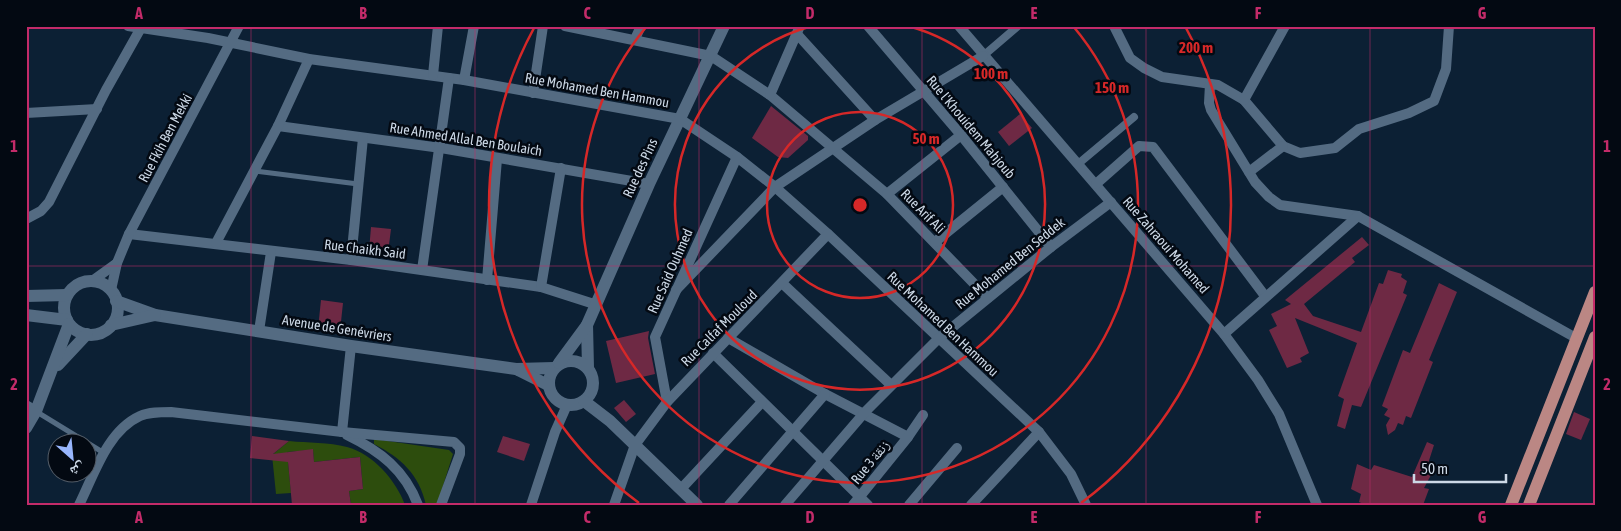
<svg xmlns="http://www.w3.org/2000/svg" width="1621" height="531" font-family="'Asap Condensed','Noto Naskh Arabic',sans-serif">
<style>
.green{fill:#2d4d0d}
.building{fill:#6e2944}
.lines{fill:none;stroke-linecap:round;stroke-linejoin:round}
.service{stroke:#546b82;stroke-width:5}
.pedestrian{stroke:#546b82;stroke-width:8}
.minor{stroke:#546b82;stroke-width:10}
.tertiary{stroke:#546b82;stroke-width:12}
.primary{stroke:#bb8784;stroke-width:12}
.grid{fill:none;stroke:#c32b69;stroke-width:1;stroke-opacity:0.55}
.ring{fill:none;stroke:#d62828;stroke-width:2.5}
.labels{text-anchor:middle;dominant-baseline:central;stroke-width:5;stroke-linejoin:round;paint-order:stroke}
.street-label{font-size:14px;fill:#ccd8e6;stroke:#030912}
.centre{fill:#d62828;stroke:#030912;stroke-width:2.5}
.ring-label{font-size:15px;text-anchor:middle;font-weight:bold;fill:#d62828;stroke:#030912;stroke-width:5;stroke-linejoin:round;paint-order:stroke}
.neatline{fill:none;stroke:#c32b69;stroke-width:2}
.grid-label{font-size:16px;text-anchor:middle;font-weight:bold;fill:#c32b69}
</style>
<rect width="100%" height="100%" fill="#0c2034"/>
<g class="green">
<path d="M374,439L449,450L453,454L437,505H426C419,474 401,458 374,444Z"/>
<path d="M289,441C308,443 329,442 347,447C373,454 396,480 405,505H351L349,491L363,489L360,457L314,462L313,450L287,452L291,493L276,494L272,455Z"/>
</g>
<g class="building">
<path d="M771,106L808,136V140L788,158L778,157L752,138Z"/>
<path d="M1020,114L1032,128L1009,146L998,132Z"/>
<path d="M371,227L391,229L388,253L369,251Z"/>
<path d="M1362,237L1369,245L1352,258L1355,262L1304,304L1313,316L1361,332L1379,283L1383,284L1388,270L1402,274L1401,277L1407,281L1403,293L1407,295L1361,407L1352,405L1345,429L1337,426L1344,399L1338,396L1357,343L1295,318L1309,353L1300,358L1302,362L1287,368L1269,330L1277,326L1271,314L1291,304L1285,300Z"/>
<path d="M1439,283L1457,292L1429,360L1433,362L1411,418L1406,416L1403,425L1398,423L1395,430L1388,435L1386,425L1390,418L1384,415L1388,409L1382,406L1403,350L1410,353Z"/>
<path d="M321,300L343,303L340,331L318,329Z"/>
<path d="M649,331L648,338L655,374L616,383L606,341Z"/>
<path d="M624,400L636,414L626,422L614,408Z"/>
<path d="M1574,412L1590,419L1581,440L1566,434Z"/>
<path d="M252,436L289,441L273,454L313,449L314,462L360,457L363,489L349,491L351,505H292L288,462L250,458Z"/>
<path d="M503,436L530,444L524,461L497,452Z"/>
<path d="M1427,442L1434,445L1425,473L1431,475L1424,488L1429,489L1423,505H1366L1359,502L1361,494L1351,489L1357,464L1371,470L1374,465L1412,477Z"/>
</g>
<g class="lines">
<g class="service">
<path d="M255,171L358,184"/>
<path d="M37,412L104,453"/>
</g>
<g class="pedestrian">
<path d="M983,56L1018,26"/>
<path d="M1078,164L1134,117"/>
</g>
<g class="minor">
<path d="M128,26L208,38L309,59L464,80L680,119L737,157L775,187L828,234L1039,432L1071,474L1086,505"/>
<path d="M565,26L711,56L770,95L887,194L988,298"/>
<path d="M868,26L961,135L1051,247"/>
<path d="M959,26L1224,334L1258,380L1279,414L1317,505"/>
<path d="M1114,26L1130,58L1144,68L1162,77L1218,85L1244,100L1283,146L1300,153L1335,148L1359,129L1409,113L1434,101L1446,69L1449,26"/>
<path d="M797,34L875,120"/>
<path d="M635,39L641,26"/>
<path d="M433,75L438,26"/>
<path d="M464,80L474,26"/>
<path d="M1210,84L1209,103L1211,110L1255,182L1269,197L1280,205L1358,216L1576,338"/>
<path d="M533,93L543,26"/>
<path d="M770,95L800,26"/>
<path d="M1244,100L1285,26"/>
<path d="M26,113L97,109"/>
<path d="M278,126L441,148L649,184"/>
<path d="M1249,172L1283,146"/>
<path d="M1096,184L1139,146L1153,147L1265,296"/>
<path d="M887,194L961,135"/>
<path d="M26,219L41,211L49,202L106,90L142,26"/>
<path d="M129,234L351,260L541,287L594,304"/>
<path d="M935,242L1003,187"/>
<path d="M216,243L278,126L309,59"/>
<path d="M351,260L363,138"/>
<path d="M422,270L449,78"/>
<path d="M487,280L497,159"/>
<path d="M92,281L117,263"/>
<path d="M783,284L891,385"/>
<path d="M541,287L561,168"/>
<path d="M111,290L117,263L129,234L239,26"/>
<path d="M676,290L775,187L875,120L983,56"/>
<path d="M259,331L271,252"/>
<path d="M1224,334L1358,216"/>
<path d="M728,338L825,394L908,437"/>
<path d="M713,353L868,505"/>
<path d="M667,402L655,337L737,157"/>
<path d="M26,405L36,411"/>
<path d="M342,432L351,346"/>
<path d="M347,435C380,451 405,470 418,505"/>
<path d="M681,489L762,402"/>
<path d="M79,505C94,475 107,431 140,416C149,412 160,412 171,412L342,432L454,442L460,448V454L441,505"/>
<path d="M531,505L555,432L567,405"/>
<path d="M614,505L635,445L667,402L828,234"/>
<path d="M729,505L825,394"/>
<path d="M785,505L865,412L938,339L1051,247L1111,202"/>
<path d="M853,505L908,437L923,415"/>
<path d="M909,505L957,448"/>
<path d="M971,505L1039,432"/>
</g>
<g class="tertiary">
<circle cx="91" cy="308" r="27"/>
<path d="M26,296L67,295"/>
<path d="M116,301L155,315L351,346L516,369L554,368"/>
<path d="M26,315L67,320"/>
<path d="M111,325L155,315"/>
<path d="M587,325L588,368"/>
<circle cx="571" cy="383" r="22"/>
<path d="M559,363L587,325L649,184L724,26"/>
<path d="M58,365L87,334"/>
<path d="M518,370L548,385"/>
<path d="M584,401L610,421L697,505"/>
<path d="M26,428L36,411L69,324"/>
</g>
<g class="primary">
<path d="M1511,505L1595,292"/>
<path d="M1529,505L1595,337"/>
</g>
</g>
<path class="grid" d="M251,26V505M475,26V505M699,26V505M922,26V505M1146,26V505M1370,26V505M26,266H1595"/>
<g class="ring">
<circle cx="860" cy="205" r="93"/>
<path d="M908 26A185 185 0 1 1 812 26"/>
<path d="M1073 26A278 278 0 1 1 647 26"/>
<path d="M639 503A371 371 0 0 1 534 28M1186 28A371 371 0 0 1 1081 503"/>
</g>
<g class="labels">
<g class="street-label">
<text transform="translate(597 90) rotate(10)">Rue Mohamed Ben Hammou</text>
<text transform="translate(971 127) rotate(50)">Rue l'Khouidem Mahjoub</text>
<text transform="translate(165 138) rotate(-62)">Rue Fkih Ben Mekki</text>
<text transform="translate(466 139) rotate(9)">Rue Ahmed Allal Ben Boulaich</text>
<text transform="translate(640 168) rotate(-65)">Rue des Pins</text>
<text transform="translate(923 211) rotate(45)">Rue Arif Ali</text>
<text transform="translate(1166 245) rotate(49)">Rue Zahraoui Mohamed</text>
<text transform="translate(365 249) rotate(7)">Rue Chaikh Said</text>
<text transform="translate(1010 263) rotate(-39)">Rue Mohamed Ben Seddek</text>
<text transform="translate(670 271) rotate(-66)">Rue Said Ouhmed</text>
<text transform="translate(943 324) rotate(43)">Rue Mohamed Ben Hammou</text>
<text transform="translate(337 328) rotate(9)">Avenue de Genévriers</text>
<text transform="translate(719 328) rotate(-45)">Rue Calfaf Mouloud</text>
<text transform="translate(870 462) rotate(-51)">Rue 3 زنقة</text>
</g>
</g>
<circle cx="860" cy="205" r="8" class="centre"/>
<g class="ring-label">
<text x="1196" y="53">200 m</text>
<text x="991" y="79">100 m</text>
<text x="1112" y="93">150 m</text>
<text x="926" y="144">50 m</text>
</g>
<rect width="1621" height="531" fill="none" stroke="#030912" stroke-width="55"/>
<g transform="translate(72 458) rotate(153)"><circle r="24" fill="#030912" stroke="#535c67"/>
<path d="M0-4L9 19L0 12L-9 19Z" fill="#98b6fd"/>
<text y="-8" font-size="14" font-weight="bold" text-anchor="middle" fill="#ccd8e6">ش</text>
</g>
<path d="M1414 474v8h92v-8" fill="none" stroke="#ccd8e6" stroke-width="2.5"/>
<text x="1421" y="474" font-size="15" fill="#ccd8e6" stroke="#030912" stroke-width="4" paint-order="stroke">50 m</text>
<rect x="28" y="28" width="1566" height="476" class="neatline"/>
<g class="grid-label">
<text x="139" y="19">A</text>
<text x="363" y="19">B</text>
<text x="587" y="19">C</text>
<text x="810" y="19">D</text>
<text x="1034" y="19">E</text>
<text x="1258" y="19">F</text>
<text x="1482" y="19">G</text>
<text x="14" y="152">1</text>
<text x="1607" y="152">1</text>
<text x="14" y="390">2</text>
<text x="1607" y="390">2</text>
<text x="139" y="523">A</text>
<text x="363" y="523">B</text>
<text x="587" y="523">C</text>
<text x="810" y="523">D</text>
<text x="1034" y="523">E</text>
<text x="1258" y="523">F</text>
<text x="1482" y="523">G</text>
</g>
</svg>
